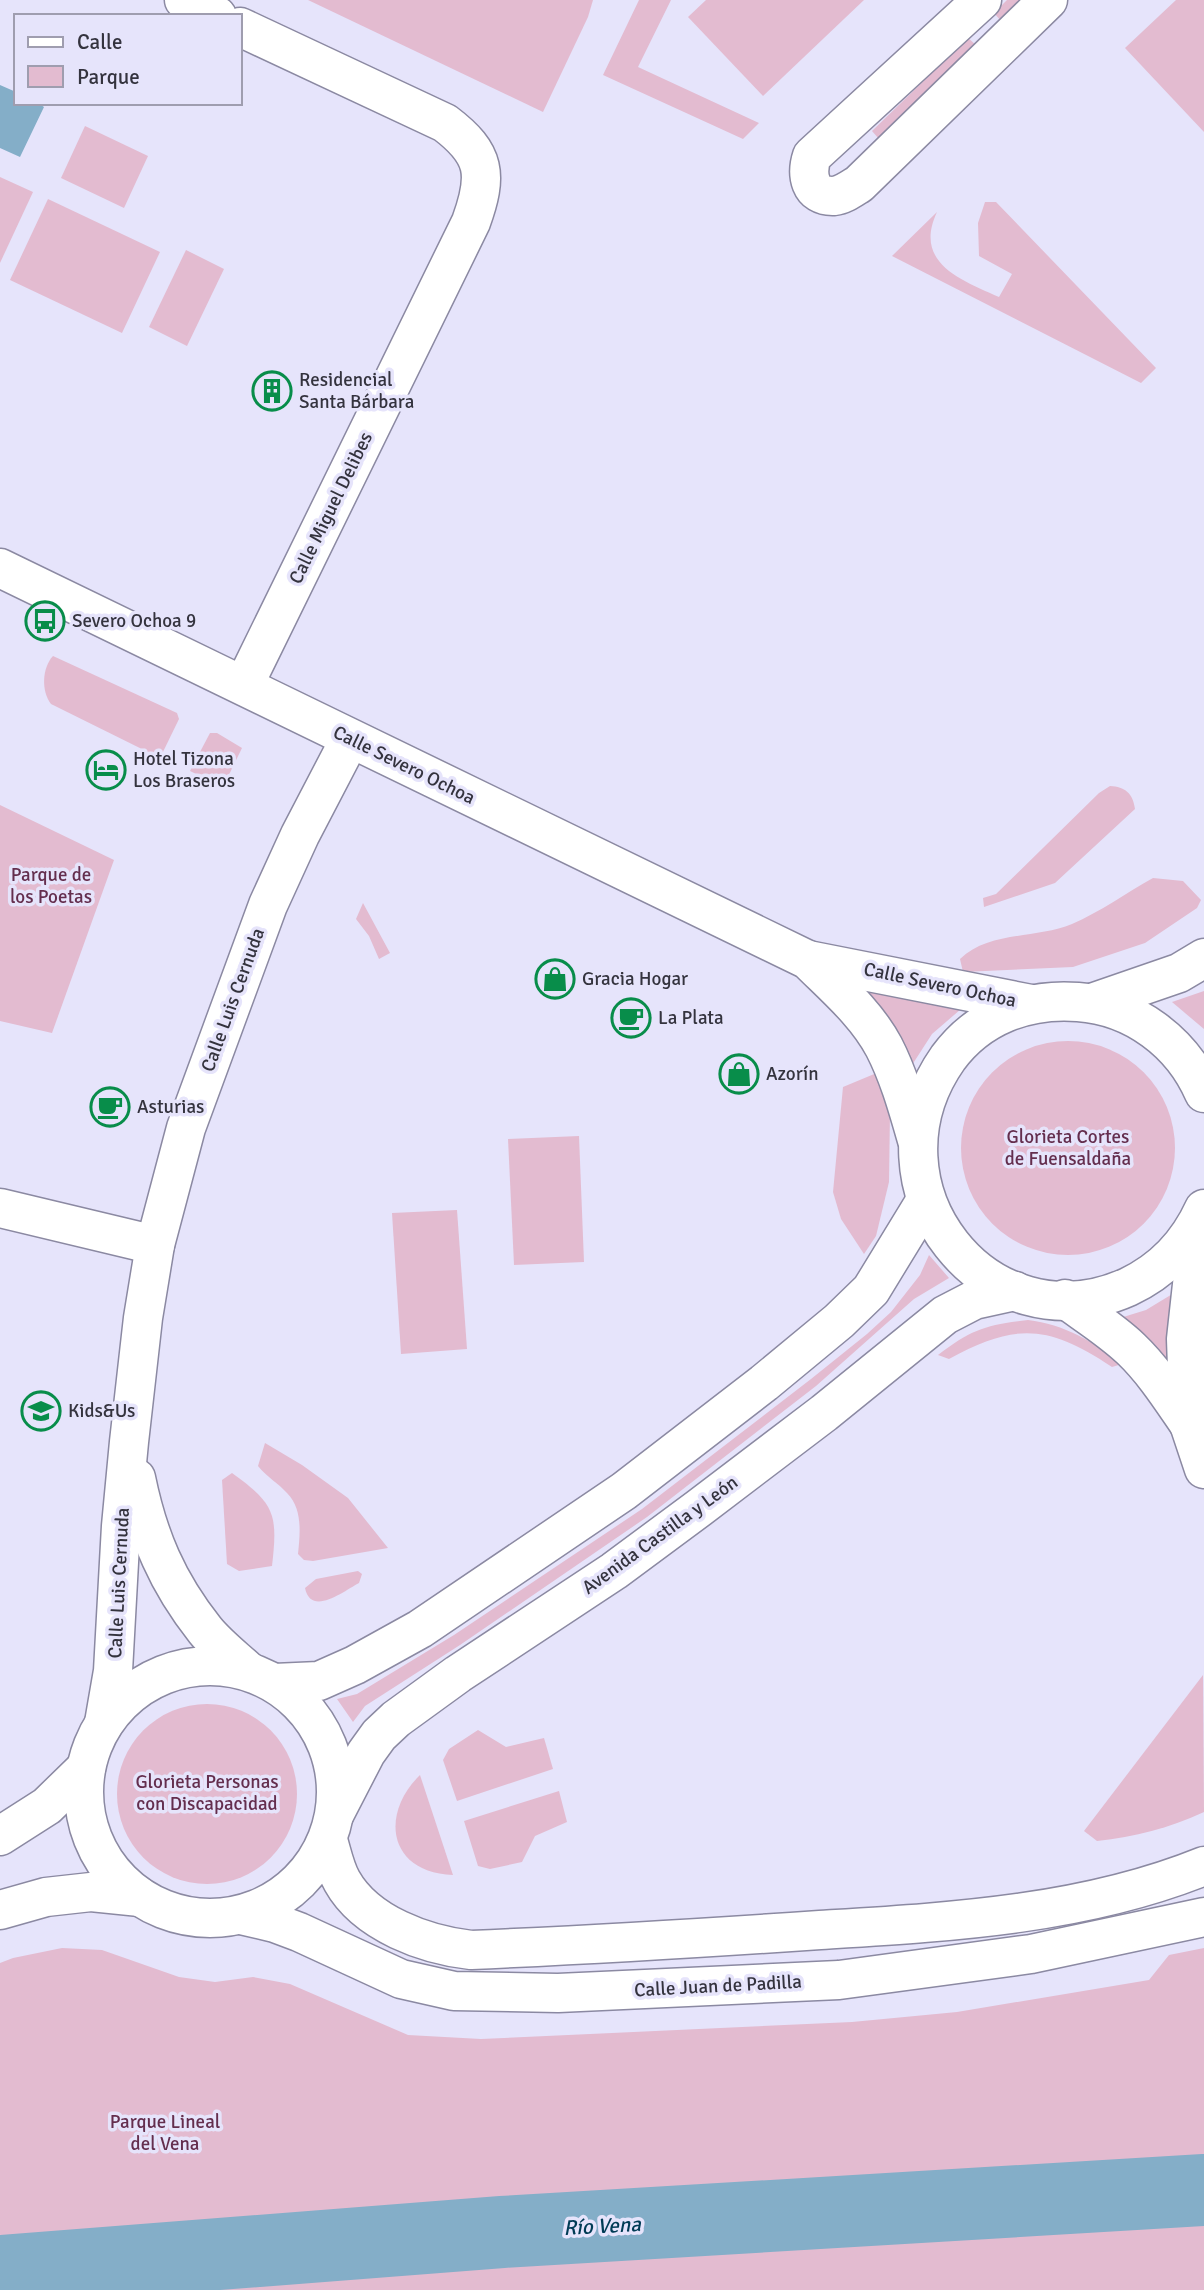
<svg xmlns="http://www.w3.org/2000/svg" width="1204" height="2290" font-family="Signika,sans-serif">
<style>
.green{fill:#e3bbd0}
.water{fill:#84aec8}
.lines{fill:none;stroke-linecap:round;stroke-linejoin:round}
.river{stroke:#84aec8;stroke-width:72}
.minor-casing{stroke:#8b89a2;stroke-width:41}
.major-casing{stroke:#8b89a2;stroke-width:41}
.minor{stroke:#fff;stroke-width:38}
.major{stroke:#fff;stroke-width:38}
.labels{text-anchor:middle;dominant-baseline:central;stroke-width:7;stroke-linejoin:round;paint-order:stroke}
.poi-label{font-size:19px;fill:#34333e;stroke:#e6e4fb;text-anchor:start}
.street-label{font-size:19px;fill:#34333e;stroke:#e6e4fb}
.park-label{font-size:19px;fill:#642e4e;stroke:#e6e4fb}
.water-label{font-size:21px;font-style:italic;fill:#003b55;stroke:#e6e4fb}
</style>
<rect width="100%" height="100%" fill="#e6e4fb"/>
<g class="green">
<path d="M308,0H593L588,17L543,112Z"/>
<path d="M639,0H671L638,67L759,123L743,139L603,75Z"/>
<path d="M706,0H864L763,96L688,17Z"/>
<path d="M1007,0H1022L1001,21L994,13Z"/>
<path d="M1176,0H1204V132L1125,48Z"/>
<path d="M968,38L976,45L879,139L872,131Z"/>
<path d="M85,126L148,156L124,208L61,178Z"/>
<path d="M0,177L33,192L0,263Z"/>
<path d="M48,199L160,252L122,333L10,280Z"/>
<path d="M985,202H996L1156,368L1141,383L892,256L937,212C913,263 961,280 999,297L1012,274L979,256L978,223Z"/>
<path d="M186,250L224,269L187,346L149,327Z"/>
<path d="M53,656L177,713L179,719L160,758L51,704C41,691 42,668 53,656Z"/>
<path d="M210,733H217L242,748L223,787L190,771Z"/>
<path d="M1110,786C1125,787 1133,793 1135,809L1055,883L984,907L983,898L996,894L1099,793Z"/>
<path d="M0,805L114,860L52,1033L0,1021Z"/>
<path d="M1153,878L1183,881L1201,900L1197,908L1145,943L1073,967L963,972L960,959C989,931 1036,939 1072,924C1100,912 1126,893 1153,878Z"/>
<path d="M363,903L390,953L379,959L369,936L356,919Z"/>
<path d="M851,980L961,1009L932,1034L912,1065L886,1014Z"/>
<path d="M1204,991V1029L1172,1002Z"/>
<circle cx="1068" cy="1148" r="107"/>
<path d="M879,1072L890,1112L889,1182L876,1236L864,1254L841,1219L833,1192L843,1087Z"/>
<path d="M579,1136L584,1262L514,1265L508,1139Z"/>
<path d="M457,1210L467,1349L401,1354L392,1213Z"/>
<path d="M929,1255L949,1278L914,1299L816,1386L647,1517L460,1645L365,1706L353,1722L337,1699L357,1694L454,1635L642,1509L811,1379L867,1334L891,1312L920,1275Z"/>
<path d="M1174,1293L1178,1385L1120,1318L1146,1310Z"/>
<path d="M1028,1320C1064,1324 1094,1342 1122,1364L1112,1367C1049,1325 1016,1322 949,1359L938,1355C972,1329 986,1325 1028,1320Z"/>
<path d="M265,1443L302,1465L348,1498L388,1548L313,1561L304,1560L298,1554C300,1534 303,1509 287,1493C278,1483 267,1477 258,1466Z"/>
<path d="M232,1473C275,1504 278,1514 272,1566L239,1571L227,1564L222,1480Z"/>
<path d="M358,1571L362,1574L359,1583C344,1591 311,1617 305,1588L316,1579Z"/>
<path d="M1203,1675L1204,1812C1169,1828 1135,1837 1097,1841L1084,1831Z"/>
<circle cx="207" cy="1794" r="90"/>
<path d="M478,1730L506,1747L544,1738L553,1769L457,1801L443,1760L449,1749Z"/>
<path d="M420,1775L453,1875C389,1873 379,1815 420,1775Z"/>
<path d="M559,1791L567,1822L535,1836L522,1862L490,1869L478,1866L464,1821Z"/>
<path d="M62,1948L102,1950L179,1977L215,1982L253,1977L290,1984L408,2035L481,2039L852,2022L957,2012L1149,1980L1169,1955L1204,1948V2290H0V1963L13,1958Z"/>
</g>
<path class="water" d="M0,85L16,92V103H38L44,107L20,157L0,148Z"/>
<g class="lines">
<path class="river" d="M0,2271L502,2232L1204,2190"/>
<g class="minor-casing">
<g id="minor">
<path d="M184,0L217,16"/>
<path d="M982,0L812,156C806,174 809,197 834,196C843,195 851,189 859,184L1048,0"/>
<path d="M240,27L445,123C486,154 488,175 471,222L244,685"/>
<path d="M0,568L808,960C835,987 866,1013 884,1047C899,1076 908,1109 917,1140"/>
<path d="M808,960L1031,1004"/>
<path d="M0,1208L155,1245"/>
<path d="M1199,1221L1186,1339L1189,1424L1204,1469"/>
<path d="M1065,1299C1087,1315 1111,1330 1131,1349C1154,1371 1171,1398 1189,1424"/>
<path d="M136,1478C148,1537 167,1582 205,1630C217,1645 234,1658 248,1671"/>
<path d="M104,1723L113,1671L121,1526L129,1442L143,1318L155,1245L186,1128L268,905L300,835L350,739"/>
<path d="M328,1840C332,1853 335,1869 342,1881C366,1924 426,1945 471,1950C588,1945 704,1938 820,1930C949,1922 1083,1915 1204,1866"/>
<path d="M241,1915L275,1923L299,1932L401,1979L454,1991L558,1993L839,1980L1031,1954L1204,1917"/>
</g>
</g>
<g class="major-casing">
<g id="major">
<path d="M1092,1003L1179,973L1204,958"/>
<path d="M1204,1093C1182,1042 1134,1006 1078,1002C1027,998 979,1016 948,1058C858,1186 987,1350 1128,1287C1162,1271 1188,1244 1204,1209"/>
<circle cx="210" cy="1792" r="126"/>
<path d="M274,1683L319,1681L355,1665L420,1629L624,1491L764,1383L839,1321L871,1290L926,1200"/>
<path d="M335,1813L366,1753L379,1735L396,1719L458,1674L614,1571L699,1508L824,1413L945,1315L974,1300L1015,1291"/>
<path d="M0,1836L47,1806L86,1768"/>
<path d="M0,1910L46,1897L91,1892L140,1897"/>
</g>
</g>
<use href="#minor" class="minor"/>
<use href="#major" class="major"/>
</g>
<defs>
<g id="building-ring" transform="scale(2.0125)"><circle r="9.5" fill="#e6e4fb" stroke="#088d4a" stroke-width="1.5"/><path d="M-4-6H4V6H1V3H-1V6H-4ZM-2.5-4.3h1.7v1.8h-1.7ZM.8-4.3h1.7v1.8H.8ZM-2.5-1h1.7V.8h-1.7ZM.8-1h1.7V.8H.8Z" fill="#088d4a"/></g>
<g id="bus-ring" transform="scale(2.0125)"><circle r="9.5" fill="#e6e4fb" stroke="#088d4a" stroke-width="1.5"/><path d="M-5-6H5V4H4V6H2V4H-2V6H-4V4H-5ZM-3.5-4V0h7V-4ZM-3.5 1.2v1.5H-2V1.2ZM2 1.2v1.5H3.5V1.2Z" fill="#088d4a"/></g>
<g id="hotel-ring" transform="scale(2.0125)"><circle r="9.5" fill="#e6e4fb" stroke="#088d4a" stroke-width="1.5"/><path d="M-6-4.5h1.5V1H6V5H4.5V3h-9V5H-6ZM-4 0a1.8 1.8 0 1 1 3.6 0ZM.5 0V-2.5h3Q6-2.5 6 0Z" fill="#088d4a"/></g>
<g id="shop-ring" transform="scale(2.0125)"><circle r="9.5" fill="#e6e4fb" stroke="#088d4a" stroke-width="1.5"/><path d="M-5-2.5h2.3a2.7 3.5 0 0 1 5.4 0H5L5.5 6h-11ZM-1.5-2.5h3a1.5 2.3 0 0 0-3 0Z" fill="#088d4a"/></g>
<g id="cafe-ring" transform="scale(2.0125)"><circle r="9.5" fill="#e6e4fb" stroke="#088d4a" stroke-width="1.5"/><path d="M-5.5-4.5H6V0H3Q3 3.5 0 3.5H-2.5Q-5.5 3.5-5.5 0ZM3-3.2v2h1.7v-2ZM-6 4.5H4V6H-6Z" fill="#088d4a"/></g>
<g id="school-ring" transform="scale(2.0125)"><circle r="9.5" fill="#e6e4fb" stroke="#088d4a" stroke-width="1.5"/><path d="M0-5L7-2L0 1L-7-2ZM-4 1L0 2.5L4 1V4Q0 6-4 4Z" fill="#088d4a"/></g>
</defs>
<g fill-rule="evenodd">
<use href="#building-ring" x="272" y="391"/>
<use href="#bus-ring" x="45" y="621"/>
<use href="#hotel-ring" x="106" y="770"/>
<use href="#shop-ring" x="555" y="979"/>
<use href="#cafe-ring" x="631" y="1018"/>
<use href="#shop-ring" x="739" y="1074"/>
<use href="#cafe-ring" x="110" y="1107"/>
<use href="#school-ring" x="41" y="1411"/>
</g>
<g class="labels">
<g class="poi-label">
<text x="299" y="380">Residencial<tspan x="299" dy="22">Santa Bárbara</tspan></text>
<text x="72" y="621">Severo Ochoa 9</text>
<text x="133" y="759">Hotel Tizona<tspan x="133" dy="22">Los Braseros</tspan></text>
<text x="582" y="979">Gracia Hogar</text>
<text x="658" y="1018">La Plata</text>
<text x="766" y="1074">Azorín</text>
<text x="137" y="1107">Asturias</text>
<text x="68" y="1411">Kids&amp;Us</text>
</g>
<g class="street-label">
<text transform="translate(331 508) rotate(-64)">Calle Miguel Delibes</text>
<text transform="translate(404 765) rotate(26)">Calle Severo Ochoa</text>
<text transform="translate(940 985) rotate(12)">Calle Severo Ochoa</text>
<text transform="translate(233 1000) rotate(-70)">Calle Luis Cernuda</text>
<text transform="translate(660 1535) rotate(-36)">Avenida Castilla y León</text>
<text transform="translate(119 1583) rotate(-87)">Calle Luis Cernuda</text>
<text transform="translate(718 1986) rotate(-3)">Calle Juan de Padilla</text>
</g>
<g class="park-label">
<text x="51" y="875">Parque de<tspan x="51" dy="22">los Poetas</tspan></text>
<text x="1068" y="1137">Glorieta Cortes<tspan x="1068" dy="22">de Fuensaldaña</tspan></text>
<text x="207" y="1782">Glorieta Personas<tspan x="207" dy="22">con Discapacidad</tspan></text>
<text x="165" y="2122">Parque Lineal<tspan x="165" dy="22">del Vena</tspan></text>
</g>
<g class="water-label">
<text transform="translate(602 2226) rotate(-3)">Río Vena</text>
</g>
</g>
<rect x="14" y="14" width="228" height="91" fill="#e6e4fb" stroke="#9f9daf" stroke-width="2"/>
<rect x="28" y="37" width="35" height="10" fill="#ffffff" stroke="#9f9daf" stroke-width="2"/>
<text x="77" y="49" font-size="21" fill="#34333e">Calle</text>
<rect x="28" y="66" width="35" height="21" fill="#e3bbd0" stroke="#9f9daf" stroke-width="2"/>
<text x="77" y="84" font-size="21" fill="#34333e">Parque</text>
</svg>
